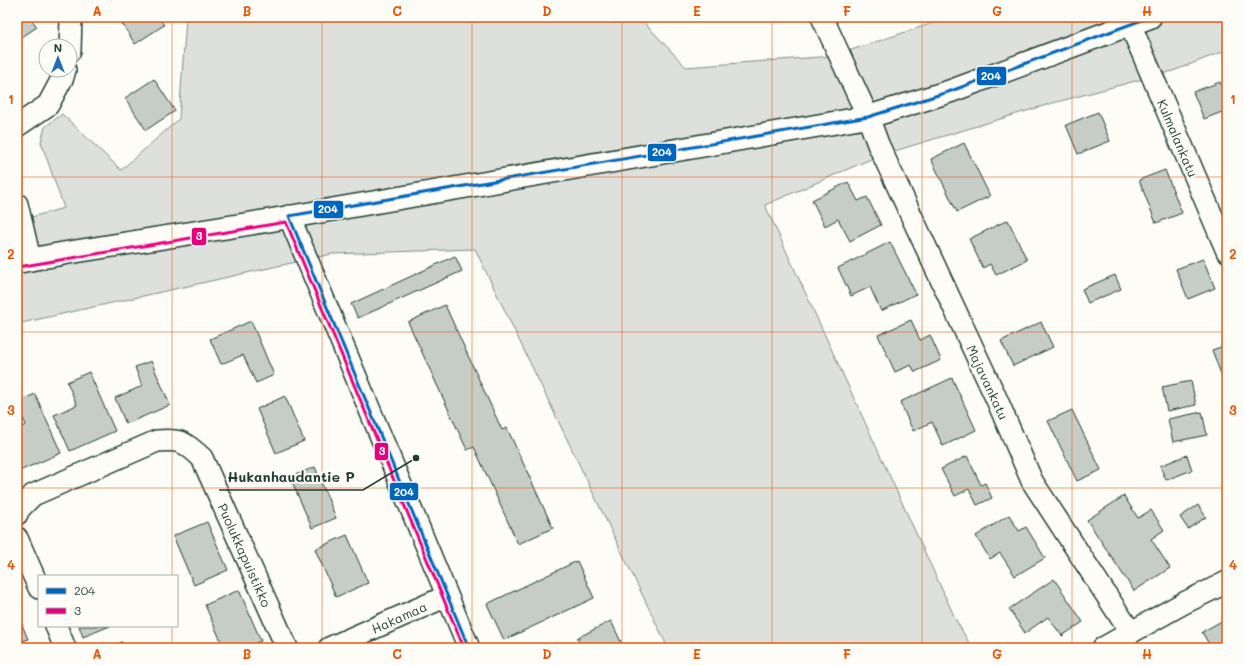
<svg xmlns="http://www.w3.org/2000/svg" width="1244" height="665" font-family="Mali,sans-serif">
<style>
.green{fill:#dde0db;stroke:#7e8e88}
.building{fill:#c6cdc7;stroke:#1f3d34}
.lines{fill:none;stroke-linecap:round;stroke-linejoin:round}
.minor-casing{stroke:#1f3d34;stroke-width:24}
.major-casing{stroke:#1f3d34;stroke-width:25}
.minor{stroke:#fdfcf7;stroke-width:21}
.major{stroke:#fdfcf7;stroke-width:22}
.bus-1-casing{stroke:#fdfcf7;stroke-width:6}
.bus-2-casing{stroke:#fdfcf7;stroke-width:6}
.bus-1{stroke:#0065bd;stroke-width:3}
.bus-2{stroke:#e5007d;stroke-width:3}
.grid{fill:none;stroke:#e8590c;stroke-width:1;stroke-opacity:0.55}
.labels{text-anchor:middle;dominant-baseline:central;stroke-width:4;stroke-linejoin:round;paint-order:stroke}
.street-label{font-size:13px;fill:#1f3d34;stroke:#fdfcf7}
.leader{fill:none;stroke:#1f3d34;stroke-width:1.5}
.callout-dot{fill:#1f3d34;stroke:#fdfcf7;stroke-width:1.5}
.callout-label{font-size:14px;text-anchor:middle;font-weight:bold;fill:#1f3d34;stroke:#fdfcf7;stroke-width:4;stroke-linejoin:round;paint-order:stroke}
.line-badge{stroke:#fdfcf7;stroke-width:1.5}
.badge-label{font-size:11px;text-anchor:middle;font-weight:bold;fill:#fff}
.neatline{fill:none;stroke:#e8590c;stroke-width:1.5}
.grid-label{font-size:13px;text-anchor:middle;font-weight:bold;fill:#e8590c}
</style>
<rect width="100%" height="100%" fill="#fdfcf7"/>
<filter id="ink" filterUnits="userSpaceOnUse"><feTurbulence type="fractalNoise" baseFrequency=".025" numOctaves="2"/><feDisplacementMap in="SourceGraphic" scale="8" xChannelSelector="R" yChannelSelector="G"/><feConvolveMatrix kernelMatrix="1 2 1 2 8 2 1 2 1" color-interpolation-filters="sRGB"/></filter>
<g filter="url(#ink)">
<path class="green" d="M186,17H639L686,67L833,56L951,17H1227V50L1173,71L1053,103L878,156L765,205L956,620L972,648H668L475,249L332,254L17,324V221L64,208L41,142L45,127L62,114L121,170L179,119Z"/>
<g class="building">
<path d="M17,17H30L37,27L19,39L17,36Z"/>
<path d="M118,17H158L164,25L135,44Z"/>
<path d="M154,79L175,111L146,130L125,98Z"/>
<path d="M1220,82L1227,100V110L1204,119L1193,92Z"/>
<path d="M1098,112L1110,141L1078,154L1066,125Z"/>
<path d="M964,143L990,196L957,212L931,159Z"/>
<path d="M1165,170L1182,213L1156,223L1139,180Z"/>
<path d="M848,182L858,201L867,197L881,225L850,241L838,219L825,226L812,200Z"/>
<path d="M1008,220L1027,260L996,275L990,264L983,268L969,239Z"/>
<path d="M890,242L916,294L881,311L870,287L851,296L838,268Z"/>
<path d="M455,256L462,271L358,318L351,304Z"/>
<path d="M1203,259L1215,288L1188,299L1176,269Z"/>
<path d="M1115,275L1121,289L1088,303L1082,289Z"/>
<path d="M445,305L502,430L507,428L553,528L518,544L474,447L467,450L408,322Z"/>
<path d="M911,320L920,340L930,335L941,360L915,372L911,365L895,372L878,335Z"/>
<path d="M251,321L274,375L256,383L243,355L221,364L210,339Z"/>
<path d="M1041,322L1053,347L1013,366L1001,341Z"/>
<path d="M1227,345V375L1222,377L1212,350Z"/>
<path d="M151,361L170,405L126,424L115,398L142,386L135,367Z"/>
<path d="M89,372L115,431L70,451L54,415L77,405L67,382Z"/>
<path d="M952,378L976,430L943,446L932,422L913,431L900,402Z"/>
<path d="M1191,381L1196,405L1167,411L1162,387Z"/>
<path d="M35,394L61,453L17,472V429L26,425L17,405V402Z"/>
<path d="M285,396L304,441L276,453L257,409Z"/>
<path d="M1072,410L1101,470L1077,481L1048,421Z"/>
<path d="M1202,412L1207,435L1173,442L1168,419Z"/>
<path d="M1187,455L1192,470L1166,480L1160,466Z"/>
<path d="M967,456L981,485L985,483L992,498L977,505L969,489L955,496L941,469Z"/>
<path d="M315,467L336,518L312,528L290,477Z"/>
<path d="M1124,496L1138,518L1151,510L1164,530L1151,539L1170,568L1134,591L1087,520Z"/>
<path d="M1198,505L1206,517L1188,529L1180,517Z"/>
<path d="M1009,515L1019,531L1026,527L1045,558L1015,576L1000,553L990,559L976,536Z"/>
<path d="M207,522L228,570L194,585L173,536Z"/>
<path d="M347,535L368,583L336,597L315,549Z"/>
<path d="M577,561L594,598L504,640L487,604Z"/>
<path d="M1054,579L1083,622L1062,636L1048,617L1025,633L1009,609Z"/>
<path d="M239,590L261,641L243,648H224L205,605Z"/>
<path d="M17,613L28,639L17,644Z"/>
<path d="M1227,618V648H1211L1202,632Z"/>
<path d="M611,621L624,648H582L577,638Z"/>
<path d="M79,626H110L83,637Z"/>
<path d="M122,642L125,648H108Z"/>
</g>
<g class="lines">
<g class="minor-casing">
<g id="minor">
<path d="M822,17L868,117L878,144L997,400L1032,481L1131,633"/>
<path d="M1130,24L1227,251"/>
<path d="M70,51L71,17"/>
<path d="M17,126L48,105L63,77L65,70"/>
<path d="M17,204L30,259"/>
<path d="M289,216L469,648"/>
<path d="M17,514L19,509L33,495L157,441C181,439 185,442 202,458L287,648"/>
<path d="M17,538L39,588"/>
<path d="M56,626L65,648"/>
<path d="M329,648L447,596"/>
<path d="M1103,648L1182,604L1227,582"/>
</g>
</g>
<g class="major-casing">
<path id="major" d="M17,262L66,253L266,221L868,117L951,91L1150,17"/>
</g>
<use href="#minor" class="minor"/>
<use href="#major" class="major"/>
<g class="bus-1-casing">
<path id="bus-1" d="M469,648L289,216L868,117L951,91L1150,17"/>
</g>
<g class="bus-2-casing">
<path id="bus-2" d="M18,267L286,222L464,648"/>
</g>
<use href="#bus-1" class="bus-1"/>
<use href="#bus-2" class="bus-2"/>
</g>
</g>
<path class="grid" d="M172,17V576M322,17V648M472,17V648M622,17V648M772,17V648M922,17V648M1072,17V648M17,177H1227M17,332H1227M17,488H1227M172,626V648"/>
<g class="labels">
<g class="street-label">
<text transform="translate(1178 138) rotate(67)">Kulmalankatu</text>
<text transform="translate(988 382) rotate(65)">Majavankatu</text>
<text transform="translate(245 555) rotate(66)">Puolukkapuistikko</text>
<text transform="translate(399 617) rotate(-24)">Hakamaa</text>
</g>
</g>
<path class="leader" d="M416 458L363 490H219"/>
<circle class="callout-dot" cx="416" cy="458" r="4"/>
<g class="callout-label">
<text x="291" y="482">Hukanhaudantie P</text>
</g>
<g class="line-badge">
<rect x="976" y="66" width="31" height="20" rx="4" fill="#0065bd"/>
<rect x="647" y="143" width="30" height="19" rx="4" fill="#0065bd"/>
<rect x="313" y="200" width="31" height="19" rx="4" fill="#0065bd"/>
<rect x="191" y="227" width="16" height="19" rx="4" fill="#e5007d"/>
<rect x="374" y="442" width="15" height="19" rx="4" fill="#e5007d"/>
<rect x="389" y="482" width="30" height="19" rx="4" fill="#0065bd"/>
</g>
<g class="badge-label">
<text x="991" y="80">204</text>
<text x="662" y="156">204</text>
<text x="328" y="213">204</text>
<text x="199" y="240">3</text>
<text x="382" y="455">3</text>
<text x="404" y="496">204</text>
</g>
<rect width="1244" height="665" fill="none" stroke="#fdfcf7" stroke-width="44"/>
<rect x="38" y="575" width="140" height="52" fill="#fdfcf7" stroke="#a4b0a9"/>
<rect x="46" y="588" width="20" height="6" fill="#0065bd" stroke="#a4b0a9"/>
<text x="74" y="595" font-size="12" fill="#1f3d34">204</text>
<rect x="46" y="608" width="20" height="6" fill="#e5007d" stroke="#a4b0a9"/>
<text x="74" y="615" font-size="12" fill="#1f3d34">3</text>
<g transform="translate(58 58)"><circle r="19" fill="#fdfcf7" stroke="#a4b0a9"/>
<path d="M0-3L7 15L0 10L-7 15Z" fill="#1f6fb2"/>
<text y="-6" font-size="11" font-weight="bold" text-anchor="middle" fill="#1f3d34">N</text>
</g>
<rect x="22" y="22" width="1200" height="621" class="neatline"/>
<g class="grid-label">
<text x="97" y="16">A</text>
<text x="247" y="16">B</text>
<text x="397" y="16">C</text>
<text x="547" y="16">D</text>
<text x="697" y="16">E</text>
<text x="847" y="16">F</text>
<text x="997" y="16">G</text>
<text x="1147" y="16">H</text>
<text x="11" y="104">1</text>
<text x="1233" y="104">1</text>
<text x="11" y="259">2</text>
<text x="1233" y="259">2</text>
<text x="11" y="415">3</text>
<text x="1233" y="415">3</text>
<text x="11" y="570">4</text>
<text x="1233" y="570">4</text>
<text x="97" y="659">A</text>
<text x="247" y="659">B</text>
<text x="397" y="659">C</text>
<text x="547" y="659">D</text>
<text x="697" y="659">E</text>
<text x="847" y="659">F</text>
<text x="997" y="659">G</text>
<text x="1147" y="659">H</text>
</g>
</svg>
